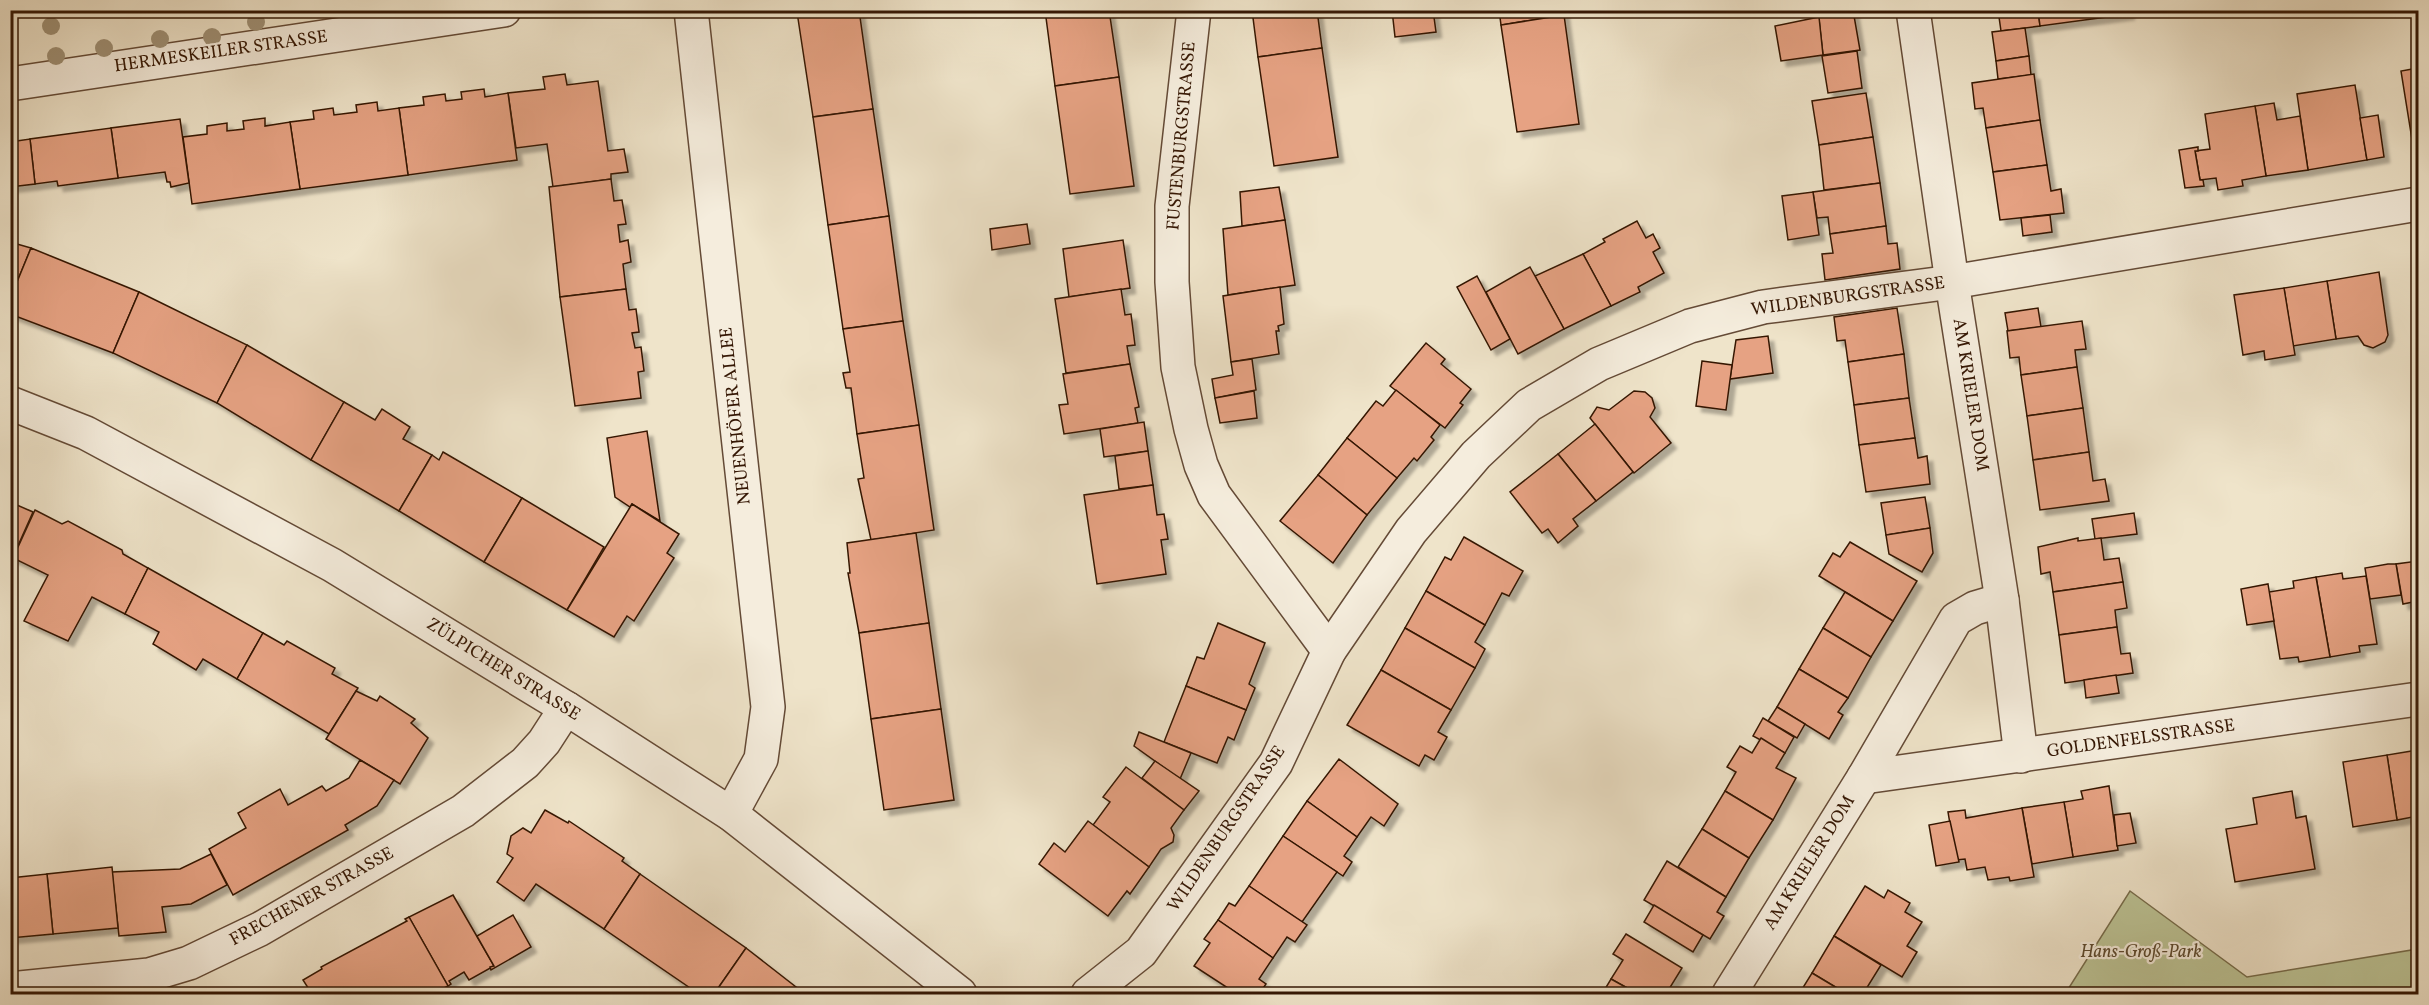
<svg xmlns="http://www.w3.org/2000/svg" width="2429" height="1005" font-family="Vollkorn,serif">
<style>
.park{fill:#bcc395;stroke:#786d4c;stroke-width:1.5}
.building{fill:#e6a283;stroke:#351704;stroke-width:1.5;filter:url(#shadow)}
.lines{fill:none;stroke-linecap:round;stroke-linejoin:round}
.minor-casing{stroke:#644a36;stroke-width:36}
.minor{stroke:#f5eddd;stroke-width:33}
.tree{fill:#9f9075}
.labels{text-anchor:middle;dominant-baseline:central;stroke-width:4.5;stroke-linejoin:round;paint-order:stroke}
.street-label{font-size:18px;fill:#351704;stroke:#f5eddd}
.park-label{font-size:18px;font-style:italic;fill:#5e4b30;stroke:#f5eddd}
</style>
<defs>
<filter id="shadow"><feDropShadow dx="5.5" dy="5.5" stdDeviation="1.5" flood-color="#0004"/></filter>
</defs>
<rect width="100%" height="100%" fill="#efe4ca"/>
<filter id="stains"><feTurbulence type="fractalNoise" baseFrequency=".00333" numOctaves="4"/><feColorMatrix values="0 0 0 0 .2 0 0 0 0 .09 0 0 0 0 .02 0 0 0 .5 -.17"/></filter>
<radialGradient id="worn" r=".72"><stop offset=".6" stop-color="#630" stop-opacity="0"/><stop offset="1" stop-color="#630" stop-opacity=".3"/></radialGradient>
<path class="park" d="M2130,891L2247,977L2418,949V994H2065Z"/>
<g class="building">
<path d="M810,10H859L873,109L813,117L797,12Z"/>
<path d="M1045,10H1109L1119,77L1055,86Z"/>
<path d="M1252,10H1317L1322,48L1258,57Z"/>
<path d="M1392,10H1433L1436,32L1395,37Z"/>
<path d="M1499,10H1563L1564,15L1501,25Z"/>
<path d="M1818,10H1853L1860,50L1823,55Z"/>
<path d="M1998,10H2038L2040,26L2001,31Z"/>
<path d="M2038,10H2129V14L2040,26Z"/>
<path d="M1564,15L1579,124L1517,132L1501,25Z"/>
<path d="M1819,17L1823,55L1781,61L1775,26Z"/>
<path d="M2025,28L2029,56L1996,61L1992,32Z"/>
<path d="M1322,48L1338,157L1274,166L1258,57Z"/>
<path d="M1857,51L1862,88L1828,93L1822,56Z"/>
<path d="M2029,56L2031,75L1998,79L1996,61Z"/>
<path d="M2418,68V152H2414L2401,71Z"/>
<path d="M565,74L567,85L598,81L608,151L624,149L628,172L611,174V179L553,187L547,144L516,148L508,93L545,89L543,77Z"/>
<path d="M2034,74L2040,120L1986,128L1983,108L1975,109L1972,83Z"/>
<path d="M1119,77L1134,186L1070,194L1055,86Z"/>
<path d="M2355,85L2367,160L2308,170L2297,94Z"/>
<path d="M484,89L485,97L508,93L517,160L408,175L399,108L424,105L423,97L445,94L446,101L462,99L461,92Z"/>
<path d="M1866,93L1873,137L1819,145L1812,101Z"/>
<path d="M377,102L378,111L399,108L408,175L300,189L290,122L314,119L313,111L333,108L334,115L357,112L356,105Z"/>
<path d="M2274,103L2277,120L2300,116L2308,170L2266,176L2255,106Z"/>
<path d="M2255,106L2266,176L2242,180L2243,186L2218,190L2216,178L2200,180L2195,151L2210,149L2205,114Z"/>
<path d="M873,109L889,216L828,225L813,117Z"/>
<path d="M2378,115L2384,157L2367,160L2360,118Z"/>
<path d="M265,118V126L290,122L300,189L192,204L183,137L207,134V126L227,123V131L244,129L243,121Z"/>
<path d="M180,119L189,183L171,187L170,182H167L165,172L118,178L111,128Z"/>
<path d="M2040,120L2047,165L1993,172L1986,128Z"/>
<path d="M111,128L118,178L58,186L57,181L35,184L30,139Z"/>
<path d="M1873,137L1880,183L1824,190L1819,145Z"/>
<path d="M30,139L35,184L10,187V142Z"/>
<path d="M2198,147V151H2195L2200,180H2203L2204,186L2185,188L2179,150Z"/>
<path d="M2047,165L2051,191L2061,189L2064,213L2000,220L1993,172Z"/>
<path d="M611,179L614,201L622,200L626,224L618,225L620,242L628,240L631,262L623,264L626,289L560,297L549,187Z"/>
<path d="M1880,183L1886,226L1830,234L1828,217L1817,218L1813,192Z"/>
<path d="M1279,187L1285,220L1242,226L1240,192Z"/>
<path d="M1813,192L1819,235L1788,240L1782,196Z"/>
<path d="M2050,215L2052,232L2023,236L2021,218Z"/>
<path d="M889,216L903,321L843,329L828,225Z"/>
<path d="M1285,220L1295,285L1228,295L1223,229Z"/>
<path d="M1637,221L1646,238L1653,234L1660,248L1653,252L1664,273L1638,287L1640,292L1611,306L1583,254L1605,242L1603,239Z"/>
<path d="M1027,224L1030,244L992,250L990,229Z"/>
<path d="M1886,226L1888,244L1897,243L1900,269L1825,280L1822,254L1833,253L1830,234Z"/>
<path d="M1123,240L1130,288L1069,297L1063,249Z"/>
<path d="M10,242L31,248L10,299Z"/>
<path d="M31,248L139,292L113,353L10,314V299Z"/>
<path d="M1583,254L1611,306L1564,329L1535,276Z"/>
<path d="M1530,267L1564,329L1518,354L1486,292Z"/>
<path d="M2379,272L2388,335L2385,342L2373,348L2364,345L2358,336L2336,339L2327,281Z"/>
<path d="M1477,276L1510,339L1491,350L1457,287Z"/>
<path d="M2327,281L2336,339L2293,346L2284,288Z"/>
<path d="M1280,287L1284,324L1278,326L1279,331H1276L1279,354L1231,362L1223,296Z"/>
<path d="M2284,288L2295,355L2265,360L2264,351L2243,355L2234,295Z"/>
<path d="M626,289L629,310L636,309L639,332L632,333L635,348L641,347L644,371L638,372L641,398L575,406L560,297Z"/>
<path d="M1121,289L1125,315L1131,314L1135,345L1127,346L1130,364L1066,373L1055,299Z"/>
<path d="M139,292L247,345L217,403L113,353Z"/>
<path d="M1897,308L1904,354L1848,362L1845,340L1837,341L1834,317Z"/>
<path d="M2038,308L2041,327L2008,331L2005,313Z"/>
<path d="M903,321L919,425L857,434L851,388H846L843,373L850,372L843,329Z"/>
<path d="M2082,321L2086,349L2075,350L2077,367L2021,375L2019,357L2010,358L2007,331Z"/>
<path d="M1768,336L1773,373L1730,379L1736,340Z"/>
<path d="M1426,343L1445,359L1441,364L1471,389L1460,403L1463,405L1445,428L1390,386Z"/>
<path d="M247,345L344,402L311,460L217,403Z"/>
<path d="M1904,354L1909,398L1854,405L1848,362Z"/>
<path d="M1252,359L1256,390L1215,398L1212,379L1233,375L1231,362Z"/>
<path d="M1702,361L1732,365L1726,410L1696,406Z"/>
<path d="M1130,364L1139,407L1135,408L1138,423L1064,434L1059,405L1068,404L1063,374Z"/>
<path d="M2077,367L2083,408L2027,416L2021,375Z"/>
<path d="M1396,390L1440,425L1431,437L1434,440L1417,461L1414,458L1397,478L1347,438L1376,401L1383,406Z"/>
<path d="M1254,391L1257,418L1220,423L1215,398Z"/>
<path d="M1634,391L1645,392L1652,398L1655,408L1650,417L1671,443L1634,473L1590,418L1597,407L1609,410Z"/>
<path d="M1909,398L1915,438L1859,445L1854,405Z"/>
<path d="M344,402L375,420L382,409L410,427L403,439L432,455L399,511L311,460Z"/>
<path d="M2083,408L2089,452L2033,460L2027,416Z"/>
<path d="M1144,422L1148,451L1104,457L1100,429Z"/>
<path d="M1595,424L1633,472L1596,501L1558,454Z"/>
<path d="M919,425L934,530L871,540L858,479L864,478L857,434Z"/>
<path d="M647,431L660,521L632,504L630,507L615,497L607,438Z"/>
<path d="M1347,438L1397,478L1367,515L1318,475Z"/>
<path d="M1915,438L1918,458L1927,456L1930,484L1866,492L1859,445Z"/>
<path d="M1148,451L1153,485L1119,489L1115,456Z"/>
<path d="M443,452L522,498L484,562L399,511L432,455L439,460Z"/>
<path d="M2089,452L2093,481L2105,479L2109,501L2040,510L2033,460Z"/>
<path d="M1558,454L1596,501L1573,519L1578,526L1558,543L1548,529L1542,533L1510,492Z"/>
<path d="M1318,475L1367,515L1333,563L1280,521Z"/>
<path d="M1153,485L1157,515L1164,514L1168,539L1161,540L1166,574L1097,584L1084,495Z"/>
<path d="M1925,497L1930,528L1886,535L1881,503Z"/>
<path d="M522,498L604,547L567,610L484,562Z"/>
<path d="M10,502L33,512L12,559H10Z"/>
<path d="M632,504L679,534L667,553L674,558L634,621L627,616L614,637L567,610Z"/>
<path d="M35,510L62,524L68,521L122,550L123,554L148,568L125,614L92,597L68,641L24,621L48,575L13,558Z"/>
<path d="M2134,513L2137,534L2095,539L2092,519Z"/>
<path d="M1930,528L1933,553L1922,572L1889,554L1886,535Z"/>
<path d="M916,533L929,623L859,633L848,573H850L847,543Z"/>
<path d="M1464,537L1523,571L1509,596L1502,593L1485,625L1426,591L1445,557L1451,560Z"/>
<path d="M2078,538V541L2101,538L2104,560L2119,558L2123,582L2053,592L2050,572L2041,574L2038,547Z"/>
<path d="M1850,542L1917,581L1893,621L1819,576L1833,553L1840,557Z"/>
<path d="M2418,561V601L2403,604L2396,564Z"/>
<path d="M2388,564H2396L2401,595L2370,599L2365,568Z"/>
<path d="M148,568L263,633L237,679L203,659L196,670L153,644L159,632L125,614Z"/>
<path d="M2342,573L2343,579L2366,576L2377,644L2359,646L2360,652L2330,657L2316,577Z"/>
<path d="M2316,577L2330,657L2299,662L2298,657L2280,659L2269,592L2294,588L2293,581Z"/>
<path d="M2123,582L2127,608L2115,610L2117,627L2059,635L2053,592Z"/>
<path d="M2268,584L2274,621L2247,625L2241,589Z"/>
<path d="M1426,591L1485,625L1475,642L1485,649L1475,668L1405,628Z"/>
<path d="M1845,592L1893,621L1871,657L1823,628Z"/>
<path d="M929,623L941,709L871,719L859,633Z"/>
<path d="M1218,623L1265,643L1249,684L1255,688L1246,710L1186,686L1197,657L1204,659Z"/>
<path d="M2117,627L2121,654L2130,653L2133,673L2065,683L2059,635Z"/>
<path d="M1405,628L1475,668L1451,710L1381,670Z"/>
<path d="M1823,628L1871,657L1848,698L1799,669Z"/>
<path d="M263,633L284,645L287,641L335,668L332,674L358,688L329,734L237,679Z"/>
<path d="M1799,669L1848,698L1838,712L1843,715L1829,739L1777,707Z"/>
<path d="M1381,670L1451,710L1438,732L1447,737L1434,760L1425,755L1419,766L1347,725Z"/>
<path d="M2116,675L2119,693L2086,698L2084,680Z"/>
<path d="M1186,686L1246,710L1234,740L1228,737L1217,763L1164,742Z"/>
<path d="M356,691L377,701L380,696L415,719L411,723L428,738L400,784L326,739Z"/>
<path d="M1777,707L1805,724L1797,738L1768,721Z"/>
<path d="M941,709L954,800L884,810L871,719Z"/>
<path d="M1763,718L1794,737L1785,753L1753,736Z"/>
<path d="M1139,732L1191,753L1180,779L1134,746Z"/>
<path d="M1761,738L1785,753L1776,768L1796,778L1773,820L1725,791L1736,772L1727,767L1740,746L1752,753Z"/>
<path d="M2418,750V816L2397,820L2387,755Z"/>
<path d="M2387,755L2397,820L2353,827L2343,762Z"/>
<path d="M1339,759L1398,804L1384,826L1371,817L1357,837L1307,801Z"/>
<path d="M360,760L394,780L377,806L345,825L348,830L233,895L209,849L246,828L238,813L280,789L288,805L322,786L326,791L349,778Z"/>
<path d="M1155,761L1199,791L1184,810L1142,778Z"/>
<path d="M1126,767L1184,810L1171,828L1174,835L1173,842L1161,849L1149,867L1093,825L1110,802L1103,797Z"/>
<path d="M2109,786L2118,850L2073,857L2064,802L2083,799L2081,791Z"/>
<path d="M1725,791L1773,820L1749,858L1702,829Z"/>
<path d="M2292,791L2296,818L2306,816L2315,869L2235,882L2226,829L2257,824L2253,798Z"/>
<path d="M1307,801L1357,837L1344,856L1352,862L1343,876L1283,836Z"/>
<path d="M2064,802L2073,857L2032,864L2022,808Z"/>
<path d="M2022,808L2034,877L2010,881L2009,877L1988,880L1985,867L1967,870L1965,859L1956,860L1948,812L1965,810L1966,818Z"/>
<path d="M545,810L568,823L569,821L624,858L622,861L640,874L604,929L536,884L524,901L497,882L513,858L507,854L511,836L523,828L531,833Z"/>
<path d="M2130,813L2136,843L2117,846L2114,815Z"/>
<path d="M1088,821L1149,867L1130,894L1127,891L1108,916L1039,864L1054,843L1065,852Z"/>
<path d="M1950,821L1959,862L1936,866L1929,825Z"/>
<path d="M1702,829L1749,858L1726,897L1678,867Z"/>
<path d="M1283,836L1337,872L1302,922L1249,886Z"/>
<path d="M211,854L227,885L191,904L162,907L166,932L119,936L112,872L180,869Z"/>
<path d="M1667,861L1726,897L1717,912L1724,916L1710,939L1644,900Z"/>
<path d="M112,867L118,928L53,934L47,874Z"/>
<path d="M47,874L53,934L10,938V878Z"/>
<path d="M640,874L746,948L714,994H699L604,929Z"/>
<path d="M1249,886L1307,925L1295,942L1287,937L1273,958L1218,920L1229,903L1235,906Z"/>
<path d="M1865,886L1884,898L1888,890L1910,903L1905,912L1922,922L1907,946L1917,952L1902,977L1834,936Z"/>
<path d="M453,895L494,966L469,980L464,972L449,981L451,984L448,986L409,917Z"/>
<path d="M1654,905L1703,935L1693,952L1644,922Z"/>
<path d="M513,915L531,947L491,970L490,967L494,966L477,936Z"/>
<path d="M409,917L448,986L432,994H312L303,980L322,969L321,967L407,921L405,919Z"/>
<path d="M1218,920L1273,958L1259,979L1266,984L1259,994H1237L1194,966L1210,943L1204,939Z"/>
<path d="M1626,934L1682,968L1666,994H1638L1611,979L1623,960L1613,954Z"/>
<path d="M1834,936L1881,965L1863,994H1847L1812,973Z"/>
<path d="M746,948L805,994H714Z"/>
<path d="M1812,973L1847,994H1799Z"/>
<path d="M1611,979L1638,994H1602Z"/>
</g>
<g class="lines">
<g class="minor-casing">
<g id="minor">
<path d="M691,10L768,707L761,759L731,814"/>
<path d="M1194,10L1172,206V282L1178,367L1191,429L1201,465L1214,495L1329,651"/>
<path d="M1913,10L1952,282L2002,600L2021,756"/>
<path d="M10,84L504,10"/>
<path d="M10,403L86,433L332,565L566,708L731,814L960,994"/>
<path d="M1864,777L2418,699"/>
<path d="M10,989L149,975L189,963L260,929L463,811L525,763L544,742L566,708"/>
<path d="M1088,994L1141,952L1276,763L1329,651L1411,531L1476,455L1529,405L1599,364L1690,326L1763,307L1952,282L2418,204"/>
<path d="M1729,994L1864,777L1956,619L1975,608L2002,600"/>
</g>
</g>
<use href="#minor" class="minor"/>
</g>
<g class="tree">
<circle cx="256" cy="22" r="9"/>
<circle cx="51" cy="26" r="9"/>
<circle cx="212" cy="37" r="9"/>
<circle cx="160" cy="39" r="9"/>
<circle cx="104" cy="48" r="9"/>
<circle cx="56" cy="56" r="9"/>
</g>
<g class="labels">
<g class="street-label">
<text transform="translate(221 52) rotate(-8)">HERMESKEILER STRASSE</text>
<text transform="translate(1182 136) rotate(-85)">FUSTENBURGSTRASSE</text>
<text transform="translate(1848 297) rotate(-8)">WILDENBURGSTRASSE</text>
<text transform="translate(1970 395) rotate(81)">AM KRIELER DOM</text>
<text transform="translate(736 416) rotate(-96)">NEUENHÖFER ALLEE</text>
<text transform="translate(503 670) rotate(32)">ZÜLPICHER STRASSE</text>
<text transform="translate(2141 739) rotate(-8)">GOLDENFELSSTRASSE</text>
<text transform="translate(1227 829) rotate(-56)">WILDENBURGSTRASSE</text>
<text transform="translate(1810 863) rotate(-58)">AM KRIELER DOM</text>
<text transform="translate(312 897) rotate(-29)">FRECHENER STRASSE</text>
</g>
<g class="park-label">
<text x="2141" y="952">Hans-Groß-Park</text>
</g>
</g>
<rect width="2429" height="1005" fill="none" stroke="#efe4ca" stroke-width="36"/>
<rect x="12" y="12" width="2405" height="981" fill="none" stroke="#351704" stroke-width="3"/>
<rect x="18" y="18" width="2393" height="969" fill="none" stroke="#351704" stroke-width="1.5"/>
<rect width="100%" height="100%" filter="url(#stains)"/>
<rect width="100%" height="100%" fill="url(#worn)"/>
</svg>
